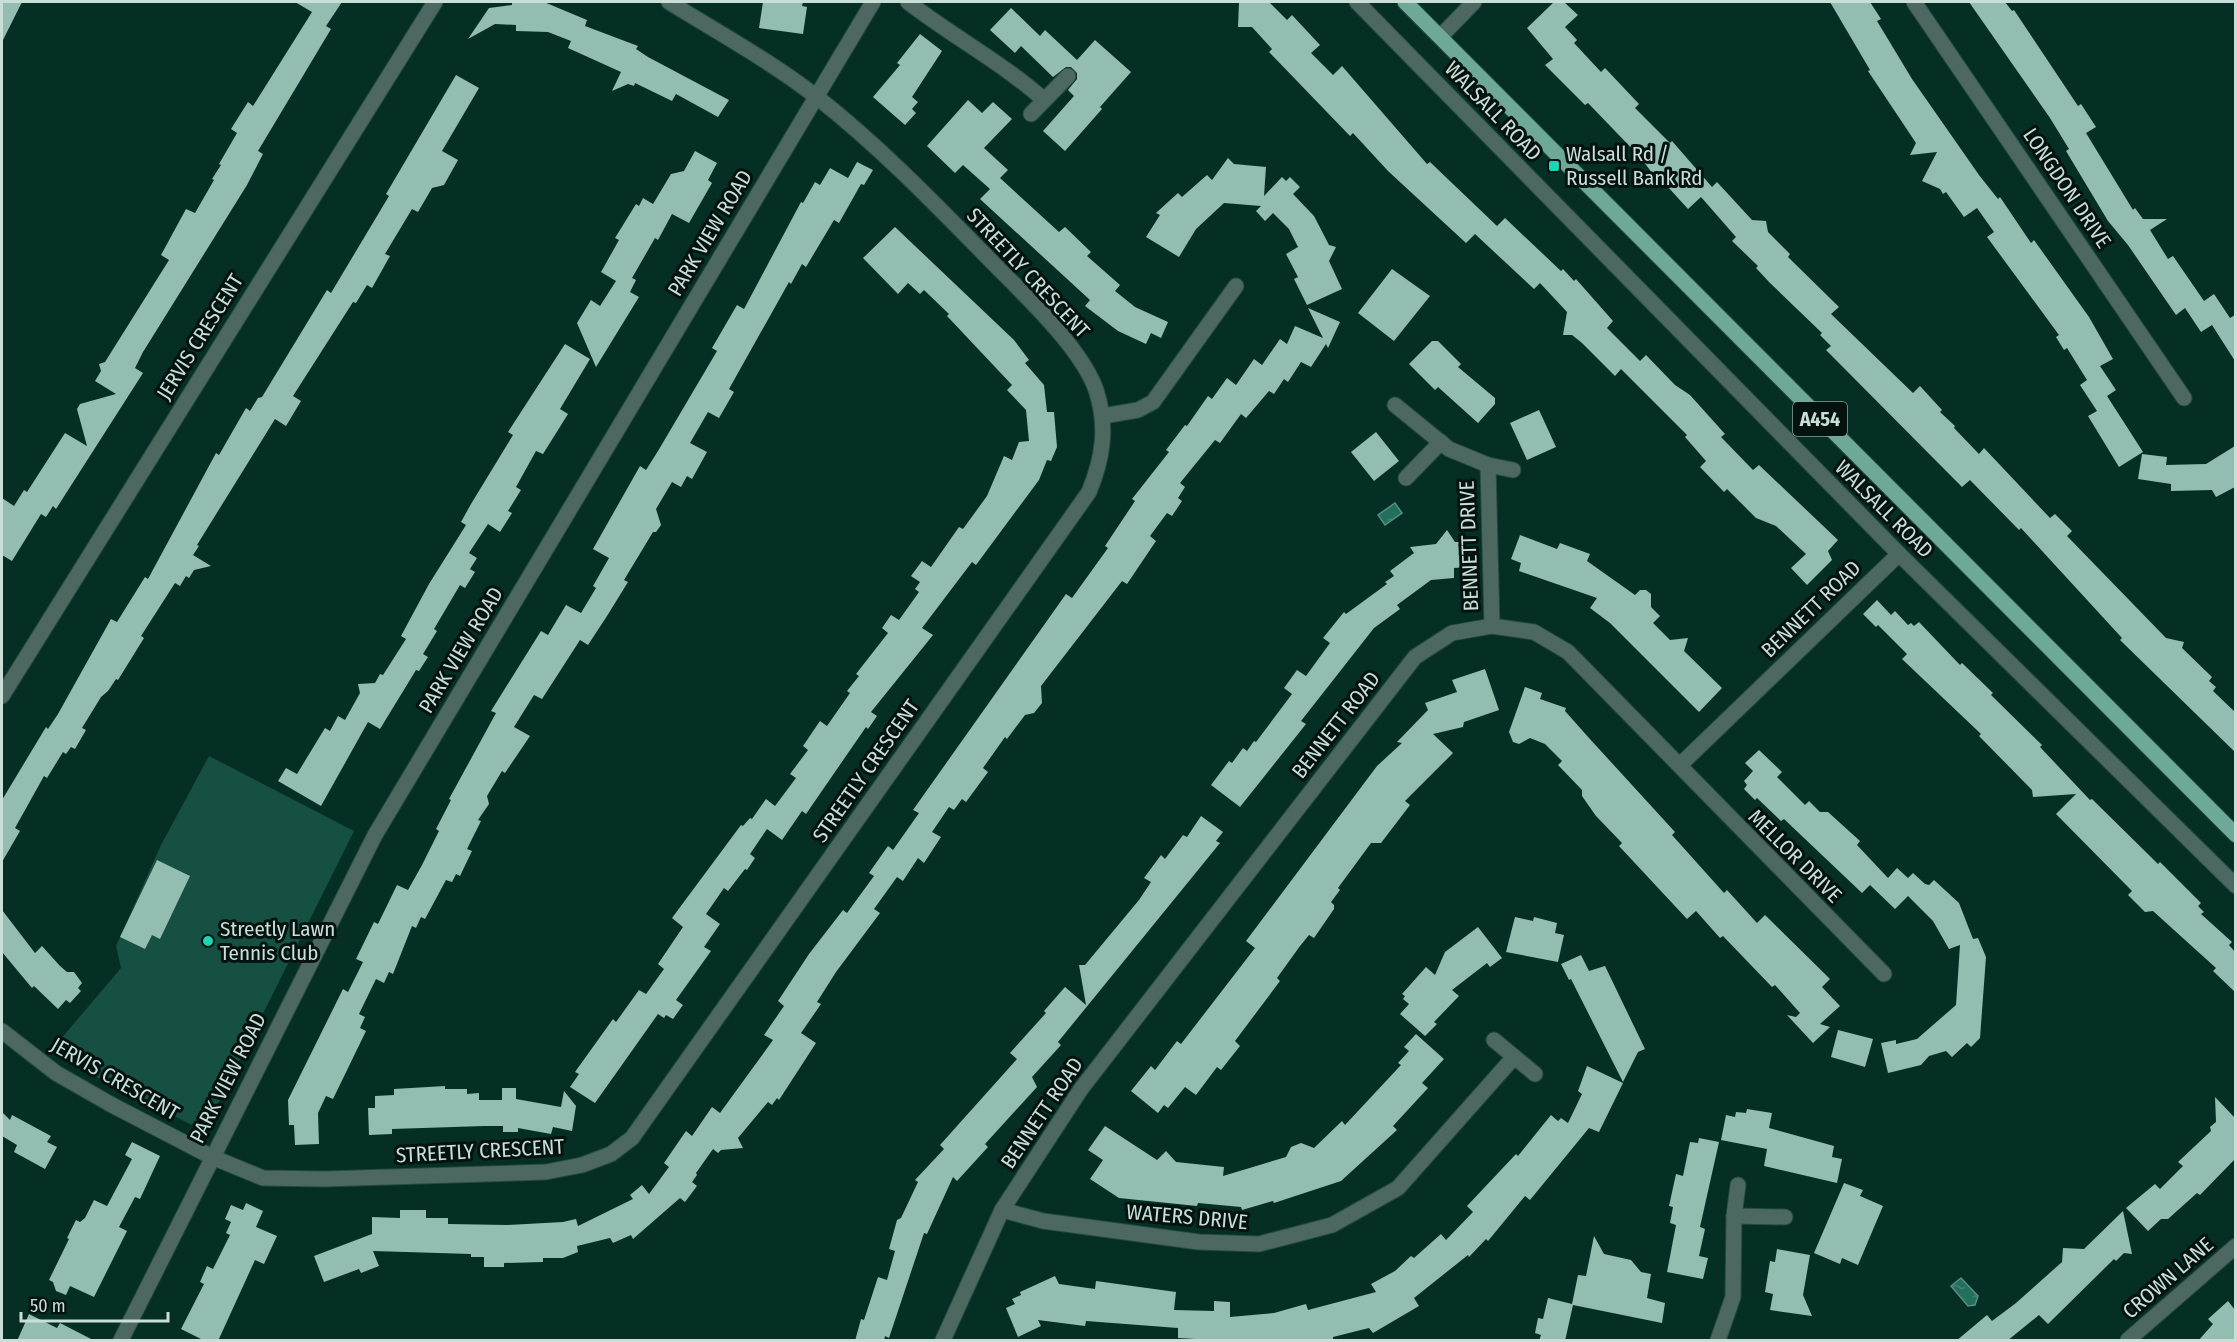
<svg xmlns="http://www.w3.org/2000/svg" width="2237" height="1342" font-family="'Fira Sans Condensed',sans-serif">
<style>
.pitch{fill:#165042}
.water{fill:url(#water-ripples);stroke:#559082;stroke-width:1.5}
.building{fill:#94bdb1}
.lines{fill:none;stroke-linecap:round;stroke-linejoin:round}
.minor-casing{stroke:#244b41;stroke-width:17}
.major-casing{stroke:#244b41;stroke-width:17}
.minor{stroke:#4d6860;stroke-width:15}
.major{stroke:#6ea998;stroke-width:15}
.poi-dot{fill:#1cd5b1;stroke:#04130f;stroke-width:2}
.labels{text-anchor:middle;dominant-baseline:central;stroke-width:6;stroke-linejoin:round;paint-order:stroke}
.shield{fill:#04130f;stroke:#8ea19b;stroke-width:1.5}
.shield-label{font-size:20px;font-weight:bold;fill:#c9ded7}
.street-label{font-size:21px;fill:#c9ded7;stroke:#04130f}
.poi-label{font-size:21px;fill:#c9ded7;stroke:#04130f;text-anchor:start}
</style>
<defs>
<pattern id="water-ripples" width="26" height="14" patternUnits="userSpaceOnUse" patternTransform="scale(1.5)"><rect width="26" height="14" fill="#236e5d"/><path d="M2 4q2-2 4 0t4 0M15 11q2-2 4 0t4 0" fill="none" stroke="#428274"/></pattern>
</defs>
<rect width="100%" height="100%" fill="#052f25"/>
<path class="pitch" d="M209,756L354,831L207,1126L196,1127L49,1053L121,968L116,946L120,937L161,845Z"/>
<g class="water">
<path d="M1395,503L1402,513L1385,525L1378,515Z"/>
<path d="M1961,1278L1978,1296L1975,1305L1968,1306L1951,1286Z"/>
</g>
<g class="building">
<path d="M2,2H22L2,42Z"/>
<path d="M295,2H342L326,26L331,29L258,151L263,154L247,185L143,352L135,368L143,373L56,509L53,506L46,517L41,514L12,561L2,555V498L14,506L24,490L27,492L65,433L87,446L77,409L80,404L116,394L95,381L101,371L99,364L105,362L169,260L161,255L186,209L195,213L214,180L212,179L221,165L219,164L237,133L231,129L248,102L253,106L312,12Z"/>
<path d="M512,2H544L587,20L585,26L638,46L636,49L648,57L729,100L718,117L676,94L672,101L635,83L634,86L628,84L612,91L621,72L568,48L571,41L548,32L516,31V25L495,24L468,39L489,8L512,5Z"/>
<path d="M763,2H803L802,6L807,7L803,34L759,28Z"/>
<path d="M1239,2H1269L1287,20L1292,15L1320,45L1311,53L1333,75L1342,66L1427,164L1430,162L1497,226L1505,218L1561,271L1563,269L1574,281L1576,279L1613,321L1607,328L1640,361L1646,355L1675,385L1690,395L1725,434L1721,437L1753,470L1759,465L1838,540L1828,551L1832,560L1807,585L1791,568L1806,554L1776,526L1756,518L1727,489L1724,492L1700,467L1706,461L1685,437L1687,435L1621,369L1615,376L1582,343L1572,335H1563L1567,312L1540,283L1534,289L1475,234L1466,243L1388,171L1353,133L1350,136L1269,52L1272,49L1252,27H1238Z"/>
<path d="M1554,2H1564L1578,15L1565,27L1577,40L1574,43L1601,72L1605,68L1639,104L1635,108L1670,143L1672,141L1712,187L1717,182L1752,220L1766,221L1768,232L1790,254L1788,257L1839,307L1831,314L1913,393L1920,386L1942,410L1940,412L1955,426L1954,428L1979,454L1984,448L2050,518L2055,514L2072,531L2067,536L2166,638L2184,642L2182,648L2212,677L2209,681L2216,687L2213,691L2235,712V752L2120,640L2122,638L2021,528L2019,530L1970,480L1962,487L1826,350L1831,346L1820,335L1822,333L1770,283L1756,268L1758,266L1732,241L1736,237L1701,197L1688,209L1657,175L1655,177L1641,158L1588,103L1585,105L1545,65L1553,59L1527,28Z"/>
<path d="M1830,2H1870L1881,19L1877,21L1912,79L1979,175L1998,199L2000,197L2031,243L2034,240L2089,317L2113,359L2100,366L2116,390L2107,396L2143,452L2119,467L2088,416L2097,411L2080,385L2087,380L2067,348L2064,350L2056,337L2059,335L1987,237L1994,232L1977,208L1964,217L1946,192L1943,194L1940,189L1922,181L1937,152L1910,155L1916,143L1868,71L1870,70Z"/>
<path d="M1969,2H2005L2012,11L2014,10L2078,106L2081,104L2096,127L2086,133L2133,210L2135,208L2143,219H2167L2150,230L2168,259L2173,256L2204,301L2214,294L2230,318L2235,315V361L2212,325L2201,332L2185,308L2176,315L2128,245L2108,221L2066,151L2069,149L2050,118Z"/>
<path d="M1011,8L1040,36L1045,30L1077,60L1095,40L1131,72L1100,107L1102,109L1065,151L1043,131L1074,96L1068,90L1077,79V73L1071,67H1066L1053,77L1021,46L1015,53L990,30Z"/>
<path d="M920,34L942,51L912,97L918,102L912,109L916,113L905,125L873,97L900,65L897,63Z"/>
<path d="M456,75L479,88L442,151L458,160L444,185L432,188L418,212L412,209L385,254L390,256L372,288L367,285L356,303L353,302L293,396L301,401L286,426L275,419L197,545L199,546L193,555L211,566L194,570L189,578L186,576L180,586L175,583L141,636L144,638L118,680L116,679L108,691L101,697L82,728L86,730L75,749L71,747L66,754L63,752L47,778L44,776L15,828L20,831L2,862V800L46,727L48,729L58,714L111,619L117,622L145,577L148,579L216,453L219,455L246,408L250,411L258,398L262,397L327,290L331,293L389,196L386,194Z"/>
<path d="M968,100L982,113L993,102L1012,119L984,148L1008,170L1000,178L1059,232L1065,227L1091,252L1087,256L1120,285L1115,291L1135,307L1168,322L1161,338L1151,333L1146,344L1118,331L1085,306L1090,300L980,199L990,189L963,165L955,173L927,146Z"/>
<path d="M695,151L717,163L708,180L712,183L689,223L672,214L658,240L655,238L632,278L636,280L630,292L639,297L596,367L577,323L591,300L600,306L616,281L601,272L619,240L615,238L636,204L639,206L643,198L653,204L671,174L684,171Z"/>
<path d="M1228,158L1234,164L1266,167L1264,196L1282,177L1286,181L1290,177L1300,187L1293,194L1314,216L1329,245L1336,247L1329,261L1342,289L1307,305L1294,279L1298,277L1286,254L1298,247L1289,229L1273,213L1265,221L1256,211L1261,206L1224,203L1196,229L1179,257L1146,237L1160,215L1156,213L1178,193L1182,197L1207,175L1212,180Z"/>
<path d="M857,162L873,170L864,185L861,184L839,223L834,220L806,267L802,264L791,284L789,282L729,389L734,392L719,418L708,412L690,443L707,452L692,479L687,476L681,487L672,482L656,509L661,525L656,532H653L624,580L628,582L607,616L588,645L580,640L542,699L534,695L514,727L530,736L505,773L502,771L487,796L489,804L478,820L481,821L467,849L472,851L460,876L456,874L452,882L446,880L425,919L421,917L416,928L412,926L393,974L389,972L384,983L376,979L359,1014L365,1017L360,1028L366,1031L333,1099L326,1096L318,1113L319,1144L295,1145L294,1125H289L288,1100L343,989L348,992L363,962L356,959L374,922L378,924L397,885L408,890L422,865L439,831L436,829L451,800L449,799L496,713L491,711L541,631L548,635L566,605L581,613L596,588L593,586L609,558L593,549L640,466L646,470L658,451L717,351L712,348L737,305L744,309L801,202L803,203L815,182L820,185L830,168L848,178Z"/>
<path d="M895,227L1014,340L1029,360L1025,363L1044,385L1047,412H1054L1057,447L1051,461L1047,460L1039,480L976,565L972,562L922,628L933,635L871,712L877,716L868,729L866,727L806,814L802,811L782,840L767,829L750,854L755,858L747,870L745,869L728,891L724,888L706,914L720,924L704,947L711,951L676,1000L683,1005L673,1019L666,1015L664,1018L658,1014L595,1103L570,1087L579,1074L575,1072L613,1019L616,1022L639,990L646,994L664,969L658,964L683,927L672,918L741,825L743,826L750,818L752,819L766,799L775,806L796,778L790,774L808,750L803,746L820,721L827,726L850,693L847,691L859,676L856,674L888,633L882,628L891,615L899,620L919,592L915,589L920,582L911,576L922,561L931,567L959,527L963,529L987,496L1004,456L1012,460L1019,442L1029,441L1026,410L1007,390L1012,385L947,316L949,314L924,290L920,294L908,283L898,294L863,258Z"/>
<path d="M1392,269L1430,296L1394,341L1358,313Z"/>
<path d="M1308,308L1340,322L1328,348L1326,344L1311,367L1301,362L1288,382L1284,379L1274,394L1269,391L1246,418L1241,414L1220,443L1215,440L1180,483L1185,487L1178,498L1182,501L1172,516L1167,513L1150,536L1156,541L1127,584L1122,581L1041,686L1042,703L1034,713L1025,715L1007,739L1005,737L983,768L988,772L966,802L962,799L954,810L949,807L932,832L941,837L924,863L918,858L903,881L897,877L874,909L880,913L836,972L817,1002L821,1004L801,1033L816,1043L779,1100L777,1098L772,1105L768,1102L738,1138L743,1148L721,1150L718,1153L713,1149L696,1173L697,1175L692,1182L697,1186L685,1202L680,1198L633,1239L631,1235L613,1243L610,1238L577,1246L578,1252L563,1258H543V1262L504,1263V1267H484V1257H471V1254L373,1251L379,1266L361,1273L359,1269L324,1282L314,1256L372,1234V1217L400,1218V1210H426V1218H448V1224L507,1225L563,1222L576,1219L578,1226L633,1199L630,1195L642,1185L649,1194L669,1167L664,1163L686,1131L692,1136L712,1107L720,1113L773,1040L764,1035L784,1006L778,1001L809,954L843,910L847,913L874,876L869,873L888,846L893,850L919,813L913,810L1066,594L1072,598L1108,548L1105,546L1135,501L1132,499L1169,452L1166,450L1185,425L1187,426L1208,396L1212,399L1227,378L1236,385L1254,359L1262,365L1280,339L1287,344L1295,326L1323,338Z"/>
<path d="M1432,341H1438L1461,364L1458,367L1495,398V404L1478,423L1438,387L1435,390L1409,364Z"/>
<path d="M565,344L590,359L560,409L568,414L543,454L536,451L516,487L521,490L508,511L512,513L500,532L488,524L469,553L477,558L470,569L475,572L465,588L460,585L434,629L437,631L423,654L428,657L419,671L416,670L380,729L368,722L321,806L278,781L286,768L297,774L325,728L330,731L338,716L345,720L360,693L358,684L375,683L380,674L383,675L406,639L401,636L429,584L466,525L461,522L471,504L513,435L508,432Z"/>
<path d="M1539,410L1556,447L1527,460L1510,423Z"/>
<path d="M1376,432L1399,461L1374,481L1351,452Z"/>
<path d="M2235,446V487L2216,497L2212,490L2171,491V484L2138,479L2142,454L2167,457L2166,465L2206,464Z"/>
<path d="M1447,530L1455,542H1465L1467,567L1454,568V578L1431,580L1397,605L1400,609L1374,628L1301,721L1306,724L1240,807L1211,785L1229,761L1232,763L1243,748L1247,751L1254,741L1256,742L1292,694L1284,688L1297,670L1306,676L1330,643L1323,638L1344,612L1346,614L1387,584L1385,582L1394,576L1390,571L1414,553L1410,547L1436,544Z"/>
<path d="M1520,535L1557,549L1560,543L1590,554L1587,561L1635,595L1640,590H1646L1651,594V607L1660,616L1653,623L1670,640L1688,638L1684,651L1722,688L1699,712L1610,623L1590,608L1597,598L1519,571L1521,563L1511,559Z"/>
<path d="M1877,600L1891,615L1895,611L1908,625L1911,623L1914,626L1919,622L1960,665L1962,663L1993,693L1991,695L2042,745L2040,747L2090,800L2092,799L2158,864L2160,862L2201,903L2198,906L2204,912L2201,914L2232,942L2229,945L2235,952V992L2213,971L2216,968L2153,911L2145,912L2128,895L2132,891L2056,814L2076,794L2033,797L2032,790L1979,736L1981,734L1902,659L1907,654L1878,625L1876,627L1863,614Z"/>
<path d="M1485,669L1499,710L1464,722L1463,727L1433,734L1453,753L1405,801L1410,805L1381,843H1371L1338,888L1340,890L1331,902L1334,905V909L1314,938L1309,935L1300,946L1277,978L1280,981L1235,1041L1240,1046L1221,1070L1217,1067L1196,1095L1185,1087L1168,1108L1164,1105L1158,1113L1131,1091L1151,1066L1155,1070L1177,1041L1181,1044L1255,948L1246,941L1377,766L1402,743L1397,742L1428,710L1425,703L1457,692L1452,680Z"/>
<path d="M1525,687L1542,693L1540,699L1566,708L1565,711L1589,738L1675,832L1672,835L1724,893L1727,890L1757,923L1765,915L1830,979L1822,987L1840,1006L1820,1024L1830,1027L1813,1043L1787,1015L1796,1017L1800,1013L1775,985L1772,987L1723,936L1720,938L1696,911L1687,919L1619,846L1622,843L1596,816L1582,796V790L1558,765L1562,761L1545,744L1530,738L1519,744L1513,742L1509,732Z"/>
<path d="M1759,750L1782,772L1777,777L1805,805L1809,801L1820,812H1828L1860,841L1857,845L1888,878L1897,868L1908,878L1913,873L1925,884L1929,885L1934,880L1959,903L1973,939L1978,938L1986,957L1980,1038L1971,1047L1967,1043L1952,1057L1946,1051L1929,1056L1921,1065L1888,1073L1881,1043L1896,1040V1044L1917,1039L1956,1005L1960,945L1949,949L1933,921L1908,896L1895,909L1870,885L1862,893L1784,819L1781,821L1757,798L1755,800L1744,789L1747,785L1744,781L1753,771L1745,763Z"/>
<path d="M1201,816L1223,832L1216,841L1220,843L1058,1042L1061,1045L1032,1077L1037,1087L985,1144L988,1147L957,1181L953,1177L927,1234L924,1233L889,1338L885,1336L884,1341H855L861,1319L864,1320L878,1277L887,1280L895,1251L889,1249L897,1220L901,1218L918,1182L915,1180L944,1149L940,1145L1017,1059L1010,1053L1046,1013L1044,1011L1065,987L1086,1005L1079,965H1085L1139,900L1151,882L1144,878L1161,855L1165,859L1183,835L1187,837Z"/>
<path d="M157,860L190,876L160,939L152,935L145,949L120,937Z"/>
<path d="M2,910L35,953L42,946L60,966L67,972H74L82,983L78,988L81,991L70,1003L66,1000L58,1009L34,986L32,988L2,952Z"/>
<path d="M1515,917L1533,921L1534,917L1557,923L1555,933L1564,935L1558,962L1506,952Z"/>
<path d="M1478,927L1502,958L1490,967L1487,963L1452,990L1459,996L1434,1022L1437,1024L1425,1036L1400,1014L1409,1004L1403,999L1405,996L1402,994L1426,967L1435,975L1445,952Z"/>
<path d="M1581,955L1589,971L1605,966L1645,1049L1638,1052L1623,1082L1571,979L1569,980L1561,964Z"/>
<path d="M1838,1030L1873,1039L1865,1067L1831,1057Z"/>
<path d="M1416,1034L1444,1059L1422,1083L1428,1088L1393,1126L1397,1130L1341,1181L1274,1203L1273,1201L1242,1210L1241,1207L1198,1203L1197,1206L1119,1198L1090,1179L1103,1160L1088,1150L1105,1126L1157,1160L1166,1151L1176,1162L1224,1167L1223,1176L1286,1157L1291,1147L1301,1143L1314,1148L1342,1121L1345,1125L1401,1065L1398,1063L1409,1051L1404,1047Z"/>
<path d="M1587,1066L1623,1083L1599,1132L1589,1128L1530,1200L1525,1196L1488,1241L1486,1239L1469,1257L1468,1255L1414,1298L1419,1306L1373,1333L1369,1328L1333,1337V1341L1214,1340L1178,1338V1328L1086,1321L1085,1326L1038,1320L1041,1326L1018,1337L1006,1308L1015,1304L1012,1299L1021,1295L1020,1292L1055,1276L1059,1284L1095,1289L1096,1281L1176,1292L1174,1310L1214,1311V1301L1230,1302V1317L1274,1313L1306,1304L1308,1310L1376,1292L1371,1284L1395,1271L1411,1256L1414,1258L1441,1234L1446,1240L1473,1212L1467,1206L1516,1154L1518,1156L1551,1115L1558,1121L1561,1118L1568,1123L1582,1094L1578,1091Z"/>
<path d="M445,1086V1089H467V1094L479,1093V1100H502V1088H516V1099L561,1107L564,1091L576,1106L572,1131L553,1127L551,1134L518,1128V1132H503V1126H484L392,1129V1134L369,1135L368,1108H375V1096L394,1095V1089Z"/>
<path d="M2215,1097L2235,1118V1159L2200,1195L2197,1193L2168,1219H2161L2148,1231L2126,1208L2155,1184L2160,1189L2183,1166L2178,1162L2211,1131L2210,1127L2216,1122Z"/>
<path d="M1747,1109L1772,1113L1769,1128L1834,1146L1832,1157L1842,1159L1837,1183L1764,1166L1767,1149L1721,1140L1726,1115L1735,1117L1736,1112L1746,1113Z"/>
<path d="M2,1112L10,1120L12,1115L51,1136L47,1142L57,1147L45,1169L14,1152L17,1145L2,1136Z"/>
<path d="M1699,1138L1719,1142L1700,1227L1705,1229L1699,1256L1708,1258L1703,1279L1667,1272L1676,1225L1670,1223L1673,1207L1669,1206L1676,1174L1683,1176L1690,1142L1698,1143Z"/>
<path d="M132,1142L160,1156L140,1199L135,1197L119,1227L127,1231L94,1297L70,1286L66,1295L56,1291L53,1282L49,1280L69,1239L67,1238L76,1220L80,1222L85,1218L94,1200L107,1206L132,1159L125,1155Z"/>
<path d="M1844,1183L1863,1190L1860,1196L1883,1206L1858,1265L1842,1258L1840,1264L1814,1253Z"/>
<path d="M246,1203L263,1211L256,1227L277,1236L264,1264L255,1260L218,1341H205L181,1329L204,1284L200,1282L207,1266L213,1269L230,1235L226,1233L231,1222L225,1219L231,1205L243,1210Z"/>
<path d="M2123,1211L2132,1254L2124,1253L2116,1261L2114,1259L2048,1324L2039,1315L2007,1341H1956L1987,1315L1992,1321L2016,1303L2062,1262L2063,1248L2084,1249Z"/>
<path d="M1594,1236L1604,1254L1631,1260L1641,1272L1651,1274L1647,1298L1665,1303L1662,1323L1573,1305L1565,1341H1539L1541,1335L1535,1333L1538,1318L1543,1319L1548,1298L1572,1304L1578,1275L1586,1276Z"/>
<path d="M1777,1249L1810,1255L1803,1295L1812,1316L1770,1310L1773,1294L1765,1292L1770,1261L1775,1262Z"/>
<path d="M2228,1301L2235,1310V1341H2198L2213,1324L2208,1319Z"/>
<path d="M29,1314L57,1328L60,1323L95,1341H17Z"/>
</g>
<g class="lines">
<g class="minor-casing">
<g id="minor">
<path d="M908,2C952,36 1001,62 1043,99"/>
<path d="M1357,2L1899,554L2236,886"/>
<path d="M1914,2L2184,398"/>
<path d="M1441,36L1474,2"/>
<path d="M1031,114L1068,76"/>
<path d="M1395,405L1449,449L1488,465L1492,626"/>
<path d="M1103,416L1138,410L1153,402L1236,286"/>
<path d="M1488,465L1513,470"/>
<path d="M1406,478L1441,442"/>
<path d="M2,696L435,2"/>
<path d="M1680,765L1899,554"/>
<path d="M2,1031L56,1073L112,1105L212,1157L263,1178L324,1179L546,1172L582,1165L611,1154L632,1138L1089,492C1103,458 1108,426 1096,390C1082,350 1030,300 1000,270C941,210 884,150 818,98C772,62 719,33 669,2"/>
<path d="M1494,1040L1535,1074"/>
<path d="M1002,1210L1043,1221L1199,1242L1259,1244L1332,1225L1398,1188L1514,1057"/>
<path d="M1734,1216L1785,1217"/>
<path d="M121,1340L375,835L873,2"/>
<path d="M943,1340L1002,1210L1081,1089L1415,657L1452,633L1492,626L1534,632L1568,652L1884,974"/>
<path d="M1718,1340L1733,1297L1734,1216L1738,1185"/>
<path d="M2128,1340L2236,1246"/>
</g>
</g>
<g class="major-casing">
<path id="major" d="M1405,2L2236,835"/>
</g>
<use href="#minor" class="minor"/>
<use href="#major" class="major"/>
</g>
<g class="poi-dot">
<rect x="1548" y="160" width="12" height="12" rx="3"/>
<circle cx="208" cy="941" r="6"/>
</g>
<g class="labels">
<rect class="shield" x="1793" y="402" width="54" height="34" rx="4.5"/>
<g class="shield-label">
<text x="1820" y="419">A454</text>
</g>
<g class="street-label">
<text transform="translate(1493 111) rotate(46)">WALSALL ROAD</text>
<text transform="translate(2067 188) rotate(56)">LONGDON DRIVE</text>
<text transform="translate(710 233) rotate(-59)">PARK VIEW ROAD</text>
<text transform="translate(1028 273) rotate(47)">STREETLY CRESCENT</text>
<text transform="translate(200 337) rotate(-58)">JERVIS CRESCENT</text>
<text transform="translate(1884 509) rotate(45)">WALSALL ROAD</text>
<text transform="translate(1469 546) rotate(-92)">BENNETT DRIVE</text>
<text transform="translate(1811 609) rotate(-44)">BENNETT ROAD</text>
<text transform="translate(461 650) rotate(-59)">PARK VIEW ROAD</text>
<text transform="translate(1336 725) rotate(-52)">BENNETT ROAD</text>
<text transform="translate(866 771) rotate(-55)">STREETLY CRESCENT</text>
<text transform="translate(1795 856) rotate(45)">MELLOR DRIVE</text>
<text transform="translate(228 1078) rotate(-63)">PARK VIEW ROAD</text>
<text transform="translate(115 1079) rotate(30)">JERVIS CRESCENT</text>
<text transform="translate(1042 1113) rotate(-56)">BENNETT ROAD</text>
<text transform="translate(480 1151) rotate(-3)">STREETLY CRESCENT</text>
<text transform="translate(1187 1217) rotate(5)">WATERS DRIVE</text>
<text transform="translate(2168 1278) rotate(-41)">CROWN LANE</text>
</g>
<g class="poi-label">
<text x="1566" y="154">Walsall Rd /<tspan x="1566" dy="24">Russell Bank Rd</tspan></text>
<text x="220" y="929">Streetly Lawn<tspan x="220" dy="24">Tennis Club</tspan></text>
</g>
</g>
<rect width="2237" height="1342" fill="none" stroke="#c9ded7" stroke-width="6"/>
<path d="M21 1312v9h147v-9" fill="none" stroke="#c9ded7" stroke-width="3"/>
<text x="30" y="1312" font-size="18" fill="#c9ded7" stroke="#04130f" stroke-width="4.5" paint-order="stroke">50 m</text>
</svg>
